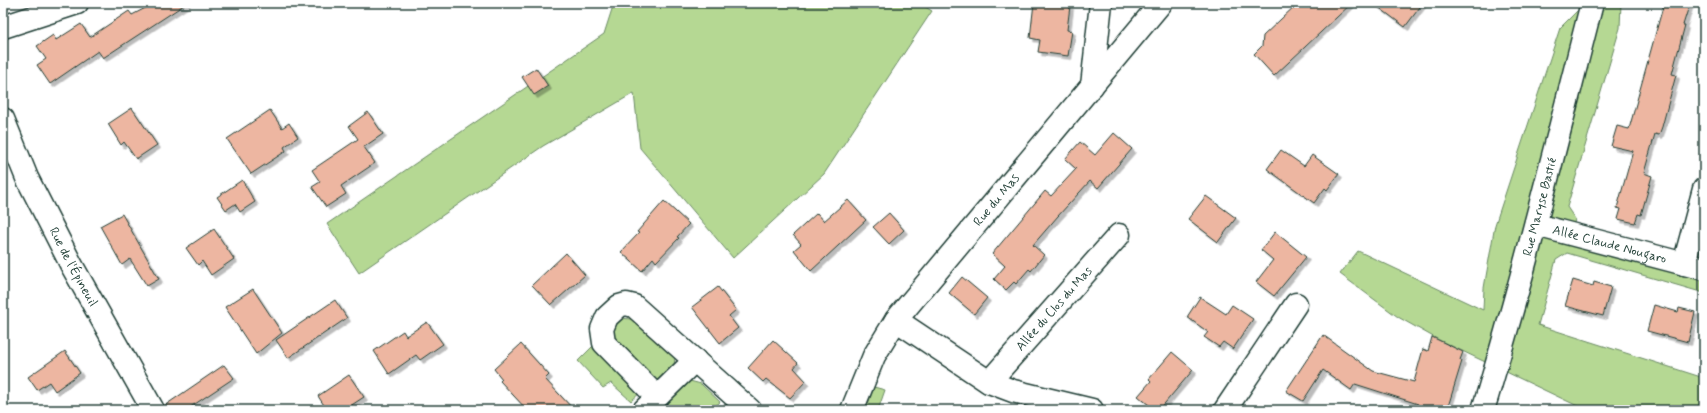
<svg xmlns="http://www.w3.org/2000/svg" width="1707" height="413" font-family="Mynerve,sans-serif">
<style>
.green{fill:#b5d893;stroke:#6a8a64}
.building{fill:#edb6a1;stroke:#1f3d34;filter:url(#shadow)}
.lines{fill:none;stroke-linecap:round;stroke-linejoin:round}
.minor-casing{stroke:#1f3d34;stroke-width:25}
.minor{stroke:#fff;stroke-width:22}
.labels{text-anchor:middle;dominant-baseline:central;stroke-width:3.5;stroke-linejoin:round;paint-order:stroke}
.street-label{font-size:13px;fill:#1f3d34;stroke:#fff}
</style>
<defs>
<filter id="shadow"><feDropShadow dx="3.5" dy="3.5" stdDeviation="0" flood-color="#0004"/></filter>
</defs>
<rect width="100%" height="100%" fill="#fff"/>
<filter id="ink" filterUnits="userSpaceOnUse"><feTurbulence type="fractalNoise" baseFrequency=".025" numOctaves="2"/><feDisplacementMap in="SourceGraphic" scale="8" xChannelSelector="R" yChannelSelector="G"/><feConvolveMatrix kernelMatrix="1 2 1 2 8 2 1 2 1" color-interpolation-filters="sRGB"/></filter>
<g filter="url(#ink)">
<g class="green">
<path d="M614,3H919L932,11L824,174L733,258L640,148L634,93L543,146L359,273L327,224L604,34Z"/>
<path d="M1579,3H1621L1620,28L1567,207L1575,219L1571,234L1704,269V293L1567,253L1556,260L1538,325L1704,378V410H1586L1437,339L1398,317L1340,274L1358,251L1483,310L1484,288L1495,225L1560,28L1578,10Z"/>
<path d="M620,318L631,319L675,358L673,373L657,385L611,336L613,325Z"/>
<path d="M595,344L642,391L631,401L611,383L603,388L578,361Z"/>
<path d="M690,381L701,384L720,402L711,410H673L668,403Z"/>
<path d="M874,387L885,390L878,410H866Z"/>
</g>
<g class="building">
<path d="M155,3H187L103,58L98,51L50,84L37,65L46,59L37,46L53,35L56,40L81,24L90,37L129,11L132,15Z"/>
<path d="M1034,3L1070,6L1067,30L1072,31L1068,56L1038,52L1040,40L1030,38Z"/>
<path d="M1298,3H1352L1274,76L1254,54L1262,46L1263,36Z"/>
<path d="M1373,3H1423L1405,27Z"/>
<path d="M1664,3H1690L1683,25H1685L1672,74L1676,75L1662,127L1659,135L1655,134L1644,173L1652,176L1641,215L1638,214L1635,223L1618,219L1621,209L1617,208L1633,151L1611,146L1617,126L1629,129Z"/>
<path d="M536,68L548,86L534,95L522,77Z"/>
<path d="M132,108L157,145L136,159L124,142L121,145L108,124Z"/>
<path d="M270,110L282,128L289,123L298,137L284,147L286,151L251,174L227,139Z"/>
<path d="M368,112L383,134L364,147L375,163L341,186L346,194L326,207L312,187L320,182L312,170L358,139L349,126Z"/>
<path d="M1114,133L1132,149L1098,188L1090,181L1058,216L1033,245L1044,255L1031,271L1029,269L1016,284L1014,282L1006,290L994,279L1005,266L992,254L1045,191L1051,196L1076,169L1065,159L1080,142L1095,155Z"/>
<path d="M1281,150L1304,166L1312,155L1339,174L1327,190L1325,188L1314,203L1267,169Z"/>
<path d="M242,180L255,202L240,212L235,204L226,210L217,197Z"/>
<path d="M1206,196L1236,218L1218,242L1188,219Z"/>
<path d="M848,200L866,220L811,271L794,250L801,244L793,235L817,213L824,221Z"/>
<path d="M664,201L689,224L677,237L679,238L656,262L653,258L642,271L621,252L639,233L637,232Z"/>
<path d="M889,213L904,230L889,244L873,227Z"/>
<path d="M122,214L159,279L147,286L130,259L122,265L100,226Z"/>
<path d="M214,229L234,259L211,275L202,261L198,265L186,248Z"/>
<path d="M1275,232L1306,257L1274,296L1256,282L1273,260L1261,250Z"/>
<path d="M566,253L585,275L551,305L532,285Z"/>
<path d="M962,277L987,298L974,314L949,293Z"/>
<path d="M1573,280L1593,286L1594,282L1611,287L1603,316L1565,306Z"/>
<path d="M718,287L736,310L729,316L738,328L720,343L692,307Z"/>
<path d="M253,289L282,333L256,354L225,307Z"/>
<path d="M1200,297L1226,314L1232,305L1253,319L1233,349L1223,342L1219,347L1204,337L1208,332L1187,317Z"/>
<path d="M335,300L347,318L288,358L276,340Z"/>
<path d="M1654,305L1678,312L1679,308L1695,312L1688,342L1647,331Z"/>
<path d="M427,322L443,344L420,360L416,355L389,374L374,351L403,331L406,336Z"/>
<path d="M1323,335L1373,371L1414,382L1423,349L1428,351L1432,337L1463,352L1460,360L1462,361L1447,410H1416L1418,404L1355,384L1351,390L1323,370L1303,401L1286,391Z"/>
<path d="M773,340L798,363L794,368L806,381L790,398L766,379L763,382L748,368Z"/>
<path d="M521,344L549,375L545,379L574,410H527L500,381L502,379L494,369Z"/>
<path d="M65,351L80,373L55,391L49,382L37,390L28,377Z"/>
<path d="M1172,352L1193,370L1159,410H1155L1138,396L1151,381L1149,379Z"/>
<path d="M224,365L234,378L186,410H165L164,406Z"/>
<path d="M349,375L364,397L344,410H327L318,396Z"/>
</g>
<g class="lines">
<g class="minor-casing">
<g id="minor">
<path d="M3,27L77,3"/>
<path d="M1092,86L1101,3"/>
<path id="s1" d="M3,119L27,178L72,266L153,410"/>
<path id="s2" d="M1536,225L1704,269"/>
<path d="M1684,264L1704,189"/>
<path d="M896,320L989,382L1013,391L1092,410"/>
<path id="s3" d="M989,382L1119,235"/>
<path d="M657,397L604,343L602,329L607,317L619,306L626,304L634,306L750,410"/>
<path d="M644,410L695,360"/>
<path id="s4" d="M852,410L874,356L896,320L1161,3"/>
<path d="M1225,410L1296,304"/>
<path id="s5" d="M1483,410C1524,276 1557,139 1592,3"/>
</g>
</g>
<use href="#minor" class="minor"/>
</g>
</g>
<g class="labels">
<g class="street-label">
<text stroke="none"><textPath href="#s4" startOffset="257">Rue du Mas</textPath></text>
<text stroke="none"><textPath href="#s5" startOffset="211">Rue Maryse Bastié</textPath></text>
<text stroke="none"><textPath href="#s2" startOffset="76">Allée Claude Nougaro</textPath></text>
<text stroke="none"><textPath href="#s1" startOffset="164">Rue de l'Épineuil</textPath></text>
<text stroke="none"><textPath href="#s3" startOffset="98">Allée du Clos du Mas</textPath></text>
</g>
</g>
<rect width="1707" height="413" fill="none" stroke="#fff" stroke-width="16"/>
<rect x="8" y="8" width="1691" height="397" fill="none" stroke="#1f3d34" stroke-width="1.5" filter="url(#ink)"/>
</svg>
